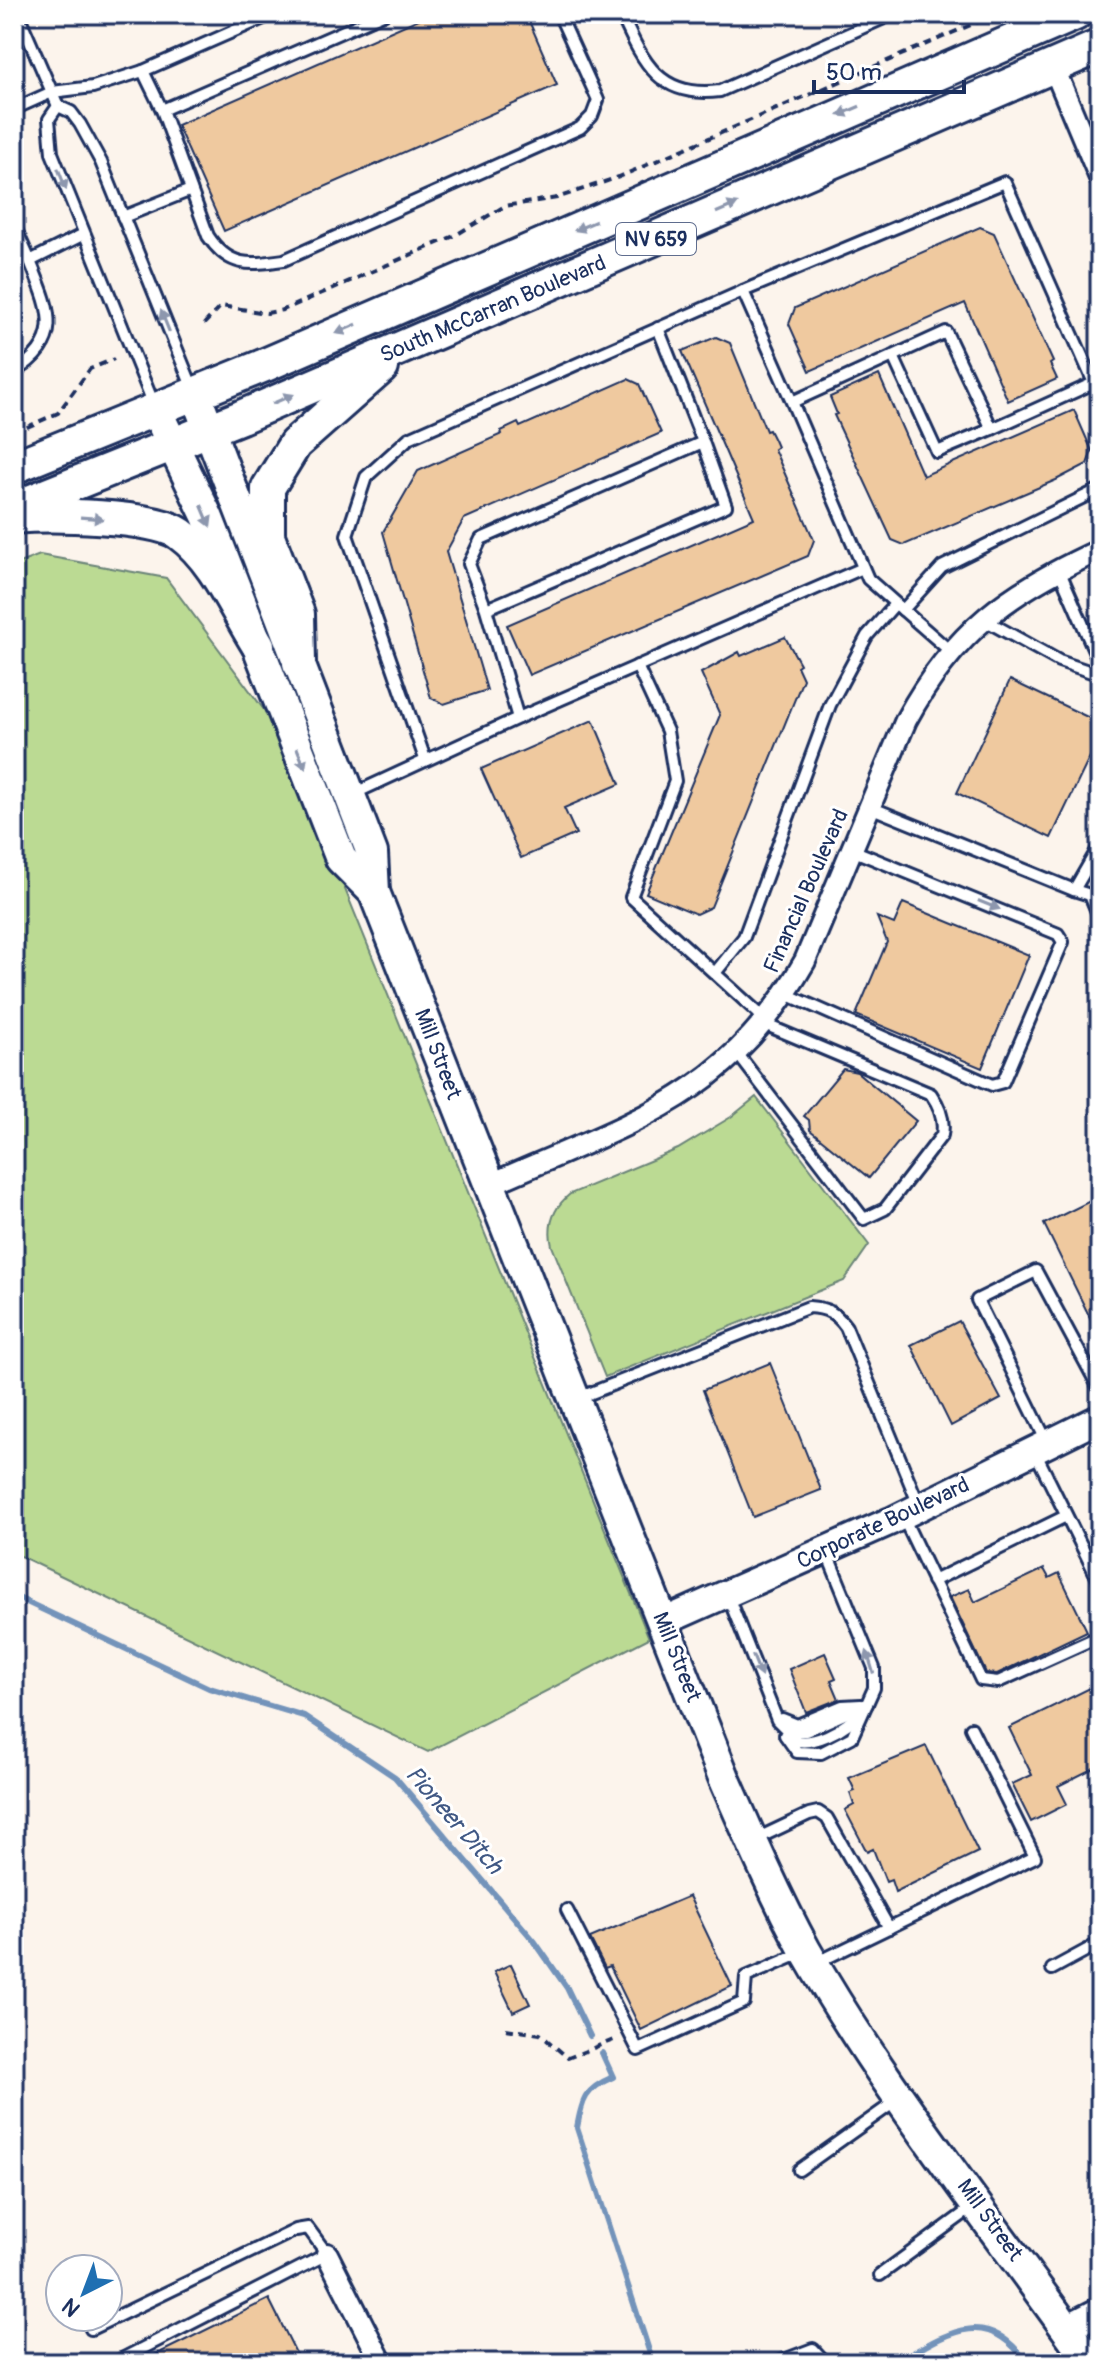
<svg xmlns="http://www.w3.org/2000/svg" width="1114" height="2377" font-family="Pangolin,sans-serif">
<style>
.green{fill:#bbda93;stroke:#6b8478;stroke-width:2}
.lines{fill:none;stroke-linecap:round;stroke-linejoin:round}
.stream{stroke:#7393ba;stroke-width:6}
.building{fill:#efc99f;stroke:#1b2f5e;stroke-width:2}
.service-casing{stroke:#1b2f5e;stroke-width:16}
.minor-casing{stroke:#1b2f5e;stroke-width:26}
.tertiary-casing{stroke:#1b2f5e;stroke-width:32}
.secondary-casing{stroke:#1b2f5e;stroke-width:36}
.primary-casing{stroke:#1b2f5e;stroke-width:38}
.path{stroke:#1b2f5e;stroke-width:4;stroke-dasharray:8 6;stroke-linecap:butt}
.service{stroke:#fff;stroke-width:10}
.minor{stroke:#fff;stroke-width:20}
.tertiary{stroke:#fff;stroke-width:26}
.secondary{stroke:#fff;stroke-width:30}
.primary{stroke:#fff;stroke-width:32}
.oneway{fill:#8d97ae}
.labels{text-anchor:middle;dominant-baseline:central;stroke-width:6;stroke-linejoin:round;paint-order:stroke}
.shield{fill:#fff;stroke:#5f6d8e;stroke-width:2}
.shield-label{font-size:20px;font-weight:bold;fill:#1b2f5e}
.street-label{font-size:22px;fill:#1b2f5e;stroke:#fff}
.water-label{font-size:24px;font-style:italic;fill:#405884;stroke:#fff}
</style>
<rect width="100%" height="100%" fill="#fcf4ec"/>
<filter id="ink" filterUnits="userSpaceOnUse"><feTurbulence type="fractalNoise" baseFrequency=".0125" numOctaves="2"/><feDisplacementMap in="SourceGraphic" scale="16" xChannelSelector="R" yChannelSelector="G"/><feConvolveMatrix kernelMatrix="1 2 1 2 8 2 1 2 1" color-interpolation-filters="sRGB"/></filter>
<g filter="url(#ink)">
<g class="green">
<path d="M40,555L166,578L282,734L649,1638L428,1752L14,1553V565Z"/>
<path d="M756,1097L869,1245L844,1281L605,1377L552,1246C547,1225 553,1208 570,1194L678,1149L731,1117Z"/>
</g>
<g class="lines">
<g class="stream">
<path d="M14,1596L209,1688L304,1716L395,1777L535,1942L567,1988L590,2036"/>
<path d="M602,2053L613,2077C585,2089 582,2099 577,2128L653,2363"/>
<path d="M896,2363C946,2334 986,2304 1027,2363"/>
</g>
</g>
<g class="building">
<path d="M430,14H526L557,85L224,231L177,125Z"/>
<path d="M980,227L994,233L1053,362L1050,364L1057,379L1008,401L965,303L810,371L789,324L795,308Z"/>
<path d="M716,337L730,343L766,431L769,430L774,440L777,447L774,449L814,540L808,556L529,675L507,625L754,518L682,351Z"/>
<path d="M879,375L923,476L1074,410L1092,451L1087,464L1056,480L904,545L892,540L834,415L837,414L830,397Z"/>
<path d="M628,379L639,384L661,433L464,519L446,552L487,690L444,704L431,698L383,532L418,471L502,434L501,431L518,423L520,427Z"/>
<path d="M785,637L800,664L797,666L803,679L711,907L696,914L646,893L720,715L701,673L739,652L741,656Z"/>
<path d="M1010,680L1100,723V736L1051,838L957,793Z"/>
<path d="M593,720L620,784L564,808L576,834L521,858L481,769Z"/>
<path d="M903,903L1029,955L982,1068L856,1015L887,942L877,917L894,924Z"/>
<path d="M843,1069L857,1072L916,1121L869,1178L810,1130L809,1120L804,1116Z"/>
<path d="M1100,1196V1338L1044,1224Z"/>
<path d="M959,1321L1001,1399L951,1426L911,1345Z"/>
<path d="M770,1363L821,1490L753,1517L703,1390Z"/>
<path d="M1044,1569L1049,1578L1059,1573L1087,1631L997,1674L986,1673L950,1597L969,1589L975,1602Z"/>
<path d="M825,1653L836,1678L831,1680L839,1699L806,1712L789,1669Z"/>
<path d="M1100,1683V1765L1058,1786L1067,1804L1031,1822L1012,1784L1032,1775L1009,1728Z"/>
<path d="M926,1746L978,1852L895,1892L891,1880L886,1882L873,1849L867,1852L845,1810L854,1805L850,1793L855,1791L849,1778Z"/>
<path d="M689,1896L732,1986L641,2030L610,1966L605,1968L590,1938Z"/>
<path d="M511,1964L530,2004L513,2012L494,1972Z"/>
<path d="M269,2299L301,2363H139Z"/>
</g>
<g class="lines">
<g class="service-casing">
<g id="service">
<path d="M18,14L58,106L71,112L80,124L101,162L193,389"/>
<path d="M621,14C643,62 659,99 720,91L893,14"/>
<path d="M143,71L162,110L208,236C229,268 249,265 284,260L580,128L592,116L598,100L559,14"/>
<path d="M58,106L49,119L52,153L154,405"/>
<path d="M14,109L52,92L93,87L143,71L273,14"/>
<path d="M162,110L383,14"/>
<path d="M123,217L191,190"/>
<path d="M14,225L30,261L84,234"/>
<path d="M658,328L703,442"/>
<path d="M893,356L937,452L992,429"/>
<path d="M14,372C66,340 49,308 30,261"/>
<path d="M792,402L743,291L1005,182L1094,383L992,429L946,332L792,402L868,579L903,610"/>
<path d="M1059,570L1100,664"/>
<path d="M486,609L469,564L481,539L703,442L726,506L486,609L518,718L863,568"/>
<path d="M983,619L1059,661L1100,675"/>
<path d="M950,651L903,610L942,567L1100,489"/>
<path d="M637,666L667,731L675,781L631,897L767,1021"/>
<path d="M425,759L347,535L366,477L409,438L743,291"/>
<path d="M353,794L518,718"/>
<path d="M870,807L1074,890L1100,845"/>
<path d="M1074,890L1090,895L1100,919"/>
<path d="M715,973L744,937L830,705L867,636L895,604"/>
<path d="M786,994L992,1085L1003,1082L1063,942L1058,934L852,850"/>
<path d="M737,1053L864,1219L885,1209L942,1135C945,1120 940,1107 931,1094L764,1024"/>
<path d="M576,1399L809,1307C827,1308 836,1313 846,1327L919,1505"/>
<path d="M1047,1442L977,1300L1036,1271L1100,1390"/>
<path d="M1035,1452L1100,1583"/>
<path d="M903,1517L981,1680L998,1682L1100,1636"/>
<path d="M933,1581L1066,1516"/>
<path d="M727,1594L777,1720L788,1731H806L867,1704"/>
<path d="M782,1719L797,1725L842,1706L861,1705"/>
<path d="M785,1735L797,1752L821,1753L852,1737L874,1688V1668L826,1551"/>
<path d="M786,1736C808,1752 848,1728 862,1710"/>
<path d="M754,1840L809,1814L818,1812L827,1818L889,1928"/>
<path d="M1100,1894V1901"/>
<path d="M567,1910L638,2050L744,2002L746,1977L804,1952"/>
<path d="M816,1963L1035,1857L971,1728"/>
<path d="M1052,1969L1100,1943"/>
<path d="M799,2170L896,2101"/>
<path d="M880,2275L973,2207"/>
<path d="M91,2329L296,2230L308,2228L327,2254L114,2363"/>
<path d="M776,2363L813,2349L826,2363"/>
</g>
</g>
<g class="minor-casing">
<g id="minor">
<path d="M1053,66L1100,178"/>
<path d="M489,1185C627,1123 725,1101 805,961L906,720C954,631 1010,591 1100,550"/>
<path d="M327,2254L382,2363"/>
</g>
</g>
<g class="tertiary-casing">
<g id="tertiary">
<path d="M663,1622L891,1521L1100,1418"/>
<path d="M1067,2328L1100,2311"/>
</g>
</g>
<g class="secondary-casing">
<g id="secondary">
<path d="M195,393L372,853L374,892L725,1780C750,1837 775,1895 805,1950C888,2095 995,2227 1091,2363"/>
<path d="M155,408L207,516L341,859L374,892"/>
</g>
</g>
<g class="primary-casing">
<g id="primary">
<path d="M14,467L265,365L1075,14"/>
<path d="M14,508L241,417L1100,46"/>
<path d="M14,517C48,514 154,515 180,534C215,559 235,609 258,645"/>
<path d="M299,663L298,614L268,536V488L295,444L382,367"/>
</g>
</g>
<g class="path">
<path d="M204,324L221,306L267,313L283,310L454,236L505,206L557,198L619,177L996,14"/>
<path d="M14,433L58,413L90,369L114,359"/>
<path d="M506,2029L540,2034L568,2058L616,2039"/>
</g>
<use href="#service" class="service"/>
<use href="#minor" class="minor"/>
<use href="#tertiary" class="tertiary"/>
<use href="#secondary" class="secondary"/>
<use href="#primary" class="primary"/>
</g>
<defs><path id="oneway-solid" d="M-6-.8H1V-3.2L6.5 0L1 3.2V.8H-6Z" transform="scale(2)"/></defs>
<g class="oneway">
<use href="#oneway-solid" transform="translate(849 111) rotate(157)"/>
<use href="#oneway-solid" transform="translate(62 179) rotate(69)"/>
<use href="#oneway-solid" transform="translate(727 208) rotate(-23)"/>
<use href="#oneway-solid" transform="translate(585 226) rotate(157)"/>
<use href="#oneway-solid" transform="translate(165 321) rotate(-112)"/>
<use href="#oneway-solid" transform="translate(346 329) rotate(157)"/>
<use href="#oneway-solid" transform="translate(283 399) rotate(-23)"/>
<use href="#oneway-solid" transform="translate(206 516) rotate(67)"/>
<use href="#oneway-solid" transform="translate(92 518) rotate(4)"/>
<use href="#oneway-solid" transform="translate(301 758) rotate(68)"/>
<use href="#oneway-solid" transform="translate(989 905) rotate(22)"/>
<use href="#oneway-solid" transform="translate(870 1662) rotate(-107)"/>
<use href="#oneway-solid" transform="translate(757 1666) rotate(68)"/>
</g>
</g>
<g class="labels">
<rect class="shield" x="616" y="223" width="80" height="32" rx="6"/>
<g class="shield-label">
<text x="656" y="239">NV 659</text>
</g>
<g class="street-label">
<text transform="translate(493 309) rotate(-23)">South McCarran Boulevard</text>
<text transform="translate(806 891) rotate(-66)">Financial Boulevard</text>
<text transform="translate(438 1054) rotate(69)">Mill Street</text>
<text transform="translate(883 1523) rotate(-25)">Corporate Boulevard</text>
<text transform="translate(677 1657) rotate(68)">Mill Street</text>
<text transform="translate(990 2220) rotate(54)">Mill Street</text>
</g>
<g class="water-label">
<text transform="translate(454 1820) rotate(49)">Pioneer Ditch</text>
</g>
</g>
<rect width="1114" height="2377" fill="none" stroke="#fff" stroke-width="48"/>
<rect x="24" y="24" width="1066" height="2329" fill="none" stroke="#1b2f5e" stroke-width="3" filter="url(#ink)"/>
<g transform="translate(84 2293) rotate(222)"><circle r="38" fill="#ffffff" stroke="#a4acbf" stroke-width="2"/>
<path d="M0-6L14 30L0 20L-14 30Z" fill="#1f6fb2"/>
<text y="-12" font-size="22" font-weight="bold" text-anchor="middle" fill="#1b2f5e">N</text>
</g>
<path d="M814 80v12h150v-12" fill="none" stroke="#1b2f5e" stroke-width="4"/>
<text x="826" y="80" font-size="24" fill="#1b2f5e" stroke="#ffffff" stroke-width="6" paint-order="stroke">50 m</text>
</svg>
